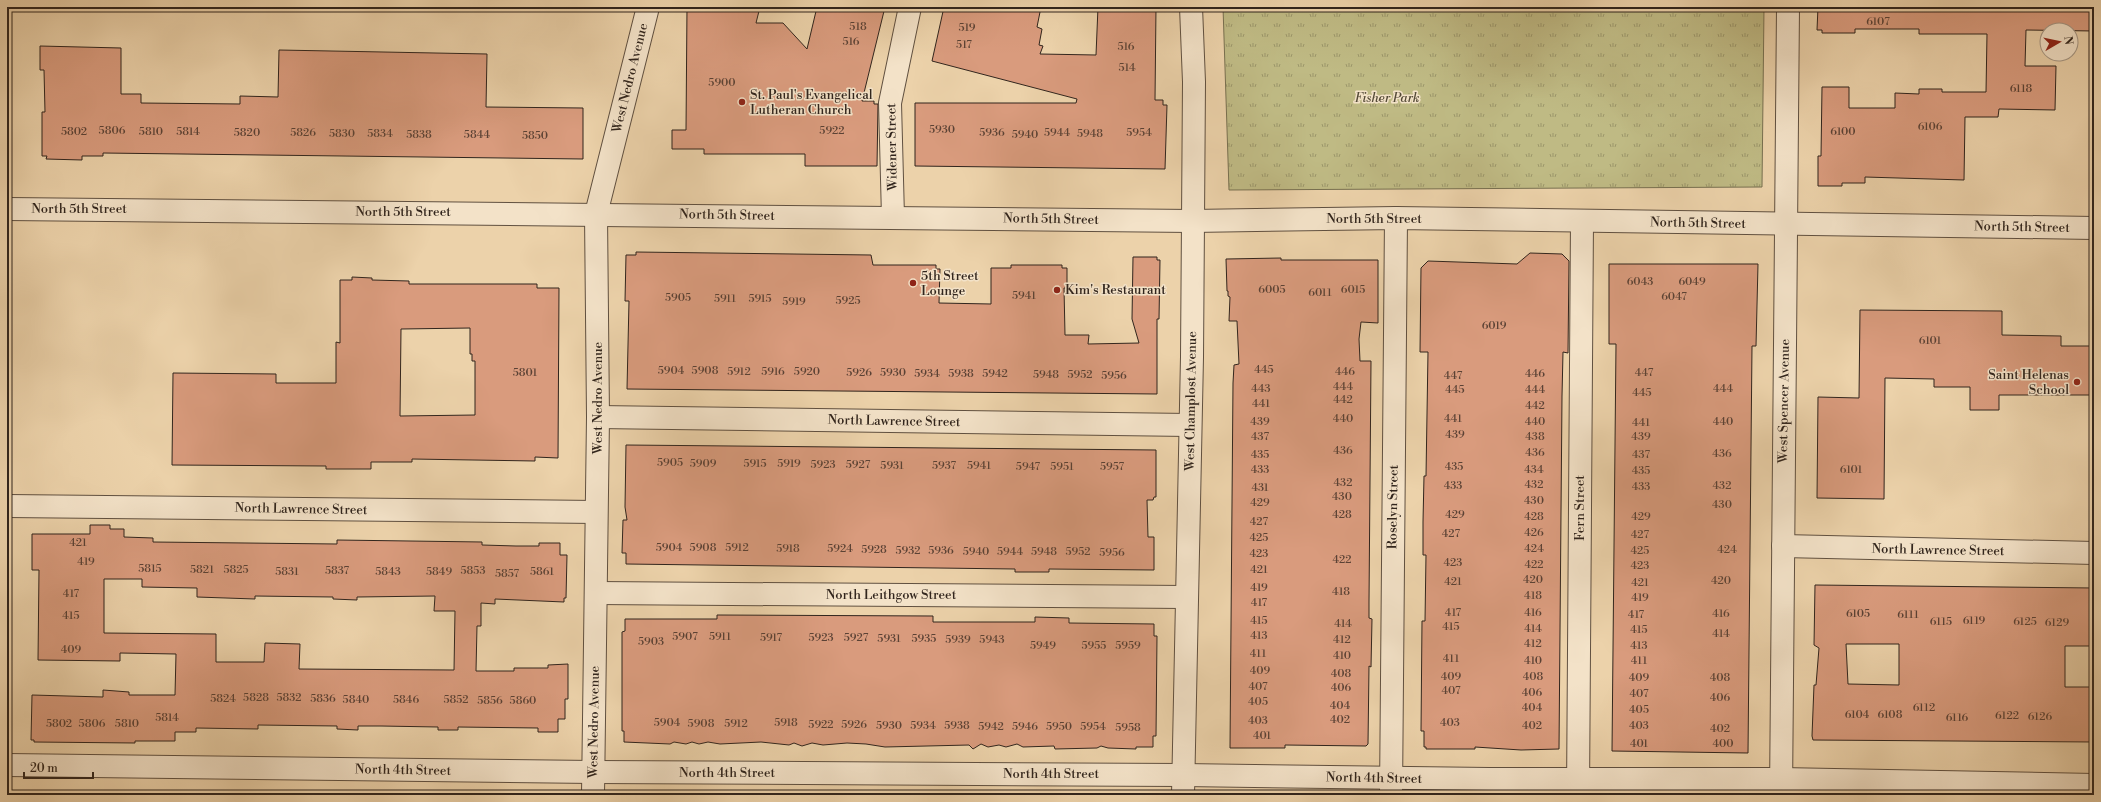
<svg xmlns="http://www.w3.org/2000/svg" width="2101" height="802" font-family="'Libre Bodoni',serif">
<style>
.grass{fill:url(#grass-tufts);stroke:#787050}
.building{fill:#d99b7d;stroke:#31251d;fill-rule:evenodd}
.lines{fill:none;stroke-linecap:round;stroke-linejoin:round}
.minor-casing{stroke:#605040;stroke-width:24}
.minor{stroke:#f3e2c8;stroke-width:22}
.poi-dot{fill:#8f2418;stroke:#f3e2c8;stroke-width:1.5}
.labels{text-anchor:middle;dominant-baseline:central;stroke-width:3;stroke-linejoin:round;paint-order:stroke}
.number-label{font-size:11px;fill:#5b4235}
.street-label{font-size:13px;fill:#31251d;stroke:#f3e2c8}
.poi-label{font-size:13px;fill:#31251d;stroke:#f3e2c8;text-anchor:start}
.park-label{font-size:13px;font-style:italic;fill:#544a37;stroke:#f3e2c8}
</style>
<defs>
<pattern id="grass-tufts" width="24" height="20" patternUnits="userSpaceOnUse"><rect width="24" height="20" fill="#bfba84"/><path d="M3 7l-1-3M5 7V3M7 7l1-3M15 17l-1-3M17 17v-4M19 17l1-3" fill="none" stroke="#9c976b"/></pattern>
</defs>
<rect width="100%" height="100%" fill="#ecd2aa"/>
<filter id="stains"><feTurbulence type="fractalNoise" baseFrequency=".005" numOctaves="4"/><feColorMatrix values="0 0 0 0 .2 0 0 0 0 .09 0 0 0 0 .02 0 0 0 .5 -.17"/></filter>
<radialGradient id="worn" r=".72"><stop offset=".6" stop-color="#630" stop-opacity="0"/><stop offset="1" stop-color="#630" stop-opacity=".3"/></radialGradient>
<path class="grass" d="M1223,7H1764L1762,187L1229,190Z"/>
<g class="building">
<path d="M687,7H760L756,23H783L807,49L817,7H885L862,101H874V104H878L877,166H805V154H704V149H672V130H686Z"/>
<path d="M944,7H1041L1037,27L1042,29L1039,45L1043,46L1040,54L1096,55L1098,7H1156L1155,100H1163V105H1167L1165,169L915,166V103H1076L1077,99L932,61Z"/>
<path d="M1818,7H2094V31L2026,30L2025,66H2056L2055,110L1999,109L1998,117H1965L1964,180L1865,177V183H1842V186H1818V156H1821L1822,87H1849V108H1895V93L1919,94V89H1942V92H1986L1987,34H1919V29H1855V33H1822V30H1817Z"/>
<path d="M40,46L121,48V94H141V103L240,104V96L278,97L279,50L487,54L486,107L583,108V159L103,153V156H82V160L46,159L47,156H42V112H45L44,70H40Z"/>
<path d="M636,252L871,255L873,265H936V269H940L939,303L991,304V268H1011V265H1062V268H1067V288H1064L1065,335H1089L1088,344L1139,343L1132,319L1133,257H1157V260H1160L1159,319H1157V394L627,389L629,301H625L626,255H636Z"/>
<path d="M1530,253L1562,254L1569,261L1568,353L1563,352L1562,396L1559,749L1521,750L1475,747V749H1426V747H1424V731H1421L1422,621H1425L1426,555H1423V522L1424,476H1426L1428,352H1420L1421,268L1428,261L1517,264Z"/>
<path d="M1281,258V260H1378V323L1361,322L1359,339L1360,361H1371L1369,602V618L1372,619L1371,667L1369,666L1368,744L1366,746L1285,745V748H1230L1233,383L1234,365L1239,364L1237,321H1229L1230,297L1228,296V291H1227L1226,259Z"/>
<path d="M1609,264H1758L1756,346H1752L1748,753L1612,751L1616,344H1609Z"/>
<path d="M352,277L372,278V280L409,281V284H537V288H559L558,458L535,457V461L412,459V462H371V469H326V466L172,465L173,373L276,374V383H336V342L340,343V280H352ZM470,328V354H472V361H475V415L400,416L401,329Z"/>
<path d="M1860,310L2002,311V335L2061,336V346H2094V395H1999V410H1970V387H1934V379L1885,378L1884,499L1817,498L1818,397L1859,398Z"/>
<path d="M626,445L1156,450V497H1154L1153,500H1147L1148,537H1154V570L1049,569V572H1015V569L626,564V553H622L623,520H627L625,507Z"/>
<path d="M90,525H110V529H124V537L153,538V542L337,544V540L482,542V545L516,546H539V543H560V555H567L566,598H564V602L495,599V604L481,603V626H477L476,671H514V668H548V665L568,664V699H565V719H558V732H538V728L458,727V730H438V727L381,726H358V730L337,729V726L258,725V729L196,728V732H175V741H135V743L34,742V740H31L32,695L103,697V690L129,692V695H175L176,654L120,653V661L38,660L39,570H32V534H90ZM104,579H142V587L197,588V597L255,599V596L333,597V599L357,600V597L435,596L434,611H455L454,670L299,669L300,644L265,643L264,662H216V634L104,633Z"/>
<path d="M1815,585L2094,588V646H2065V687H2094V742L1813,740L1812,736L1814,685H1816L1819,648L1814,645ZM1846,644H1899V685L1848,684Z"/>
<path d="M717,615L933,616V622H1035V617L1069,618V623L1154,624V636H1157L1156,736H1153V747H1136V749L1108,748L1101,746L1097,748L1055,749L1054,746L1023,747L1017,744L1006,747L999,745L988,747L981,744L973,749L969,745L885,747L866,744L847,743L823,745L812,743L802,746L794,743L789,745L761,742L720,744L708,742L699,744L692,742L686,744L674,742L670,744L624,742V731H622V632L625,631V619H717Z"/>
</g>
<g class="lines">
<g class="minor-casing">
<g id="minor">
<path d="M7,209L1192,221L1396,218L2094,228"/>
<path d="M893,217L890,103L910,7"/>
<path d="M598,417L1190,425"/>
<path d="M7,506L596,512"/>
<path d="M1783,546L2094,553"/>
<path d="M596,593L1187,597"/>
<path d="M7,765L593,772L1183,775L1489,779H1781L2094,785"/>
<path d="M593,795L598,417L596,214L648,7"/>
<path d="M1183,795L1192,357L1194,82L1191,7"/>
<path d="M1391,795L1396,218"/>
<path d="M1578,795L1582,221"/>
<path d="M1781,795L1788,7"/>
</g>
</g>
<use href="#minor" class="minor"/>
</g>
<g class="poi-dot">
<circle cx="742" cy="102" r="4"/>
<circle cx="913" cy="283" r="4"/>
<circle cx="1057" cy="290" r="4"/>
<circle cx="2077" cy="382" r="4"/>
</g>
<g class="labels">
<g class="number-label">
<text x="1878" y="22">6107</text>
<text x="858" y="27">518</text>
<text x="967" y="28">519</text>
<text x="851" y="42">516</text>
<text x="964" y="45">517</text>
<text x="1126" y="47">516</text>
<text x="1127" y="68">514</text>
<text x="722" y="83">5900</text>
<text x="2021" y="89">6118</text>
<text x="1930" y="127">6106</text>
<text x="942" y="130">5930</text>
<text x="112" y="131">5806</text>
<text x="832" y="131">5922</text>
<text x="74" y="132">5802</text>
<text x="151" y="132">5810</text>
<text x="188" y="132">5814</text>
<text x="1843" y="132">6100</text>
<text x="247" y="133">5820</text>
<text x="303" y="133">5826</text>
<text x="992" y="133">5936</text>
<text x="1057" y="133">5944</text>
<text x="1139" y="133">5954</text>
<text x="342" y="134">5830</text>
<text x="380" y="134">5834</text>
<text x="1090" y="134">5948</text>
<text x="419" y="135">5838</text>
<text x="477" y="135">5844</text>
<text x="1025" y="135">5940</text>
<text x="535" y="136">5850</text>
<text x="1640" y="282">6043</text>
<text x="1692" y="282">6049</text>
<text x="1272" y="290">6005</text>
<text x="1353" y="290">6015</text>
<text x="1320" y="293">6011</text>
<text x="1024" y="296">5941</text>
<text x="1674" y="297">6047</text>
<text x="678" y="298">5905</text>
<text x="725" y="299">5911</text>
<text x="760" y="299">5915</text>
<text x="848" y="301">5925</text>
<text x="794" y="302">5919</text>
<text x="1494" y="326">6019</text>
<text x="1930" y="341">6101</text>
<text x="1264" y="370">445</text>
<text x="671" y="371">5904</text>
<text x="705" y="371">5908</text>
<text x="739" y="372">5912</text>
<text x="773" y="372">5916</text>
<text x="807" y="372">5920</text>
<text x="1345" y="372">446</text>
<text x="525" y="373">5801</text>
<text x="859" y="373">5926</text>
<text x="893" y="373">5930</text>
<text x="1644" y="373">447</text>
<text x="927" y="374">5934</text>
<text x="961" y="374">5938</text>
<text x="995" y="374">5942</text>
<text x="1535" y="374">446</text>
<text x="1046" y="375">5948</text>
<text x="1080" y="375">5952</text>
<text x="1114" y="376">5956</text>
<text x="1453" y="376">447</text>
<text x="1343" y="387">444</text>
<text x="1261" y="389">443</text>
<text x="1723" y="389">444</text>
<text x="1455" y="390">445</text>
<text x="1535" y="390">444</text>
<text x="1642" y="393">445</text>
<text x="1343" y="400">442</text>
<text x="1261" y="404">441</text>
<text x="1535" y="406">442</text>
<text x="1343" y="419">440</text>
<text x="1453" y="419">441</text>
<text x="1260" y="422">439</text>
<text x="1535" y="422">440</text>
<text x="1723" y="422">440</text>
<text x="1641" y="423">441</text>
<text x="1455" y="435">439</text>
<text x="1260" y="437">437</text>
<text x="1535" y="437">438</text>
<text x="1641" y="437">439</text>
<text x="1343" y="451">436</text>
<text x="1535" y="453">436</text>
<text x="1722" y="454">436</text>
<text x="1260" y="455">435</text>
<text x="1641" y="455">437</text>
<text x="670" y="463">5905</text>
<text x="703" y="464">5909</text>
<text x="755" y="464">5915</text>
<text x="789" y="464">5919</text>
<text x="823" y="465">5923</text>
<text x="858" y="465">5927</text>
<text x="892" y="466">5931</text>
<text x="944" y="466">5937</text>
<text x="979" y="466">5941</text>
<text x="1028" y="467">5947</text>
<text x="1062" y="467">5951</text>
<text x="1112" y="467">5957</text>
<text x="1454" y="467">435</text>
<text x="1260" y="470">433</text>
<text x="1534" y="470">434</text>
<text x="1851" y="470">6101</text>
<text x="1641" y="471">435</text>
<text x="1343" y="483">432</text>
<text x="1534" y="485">432</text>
<text x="1453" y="486">433</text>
<text x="1722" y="486">432</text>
<text x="1641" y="487">433</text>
<text x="1260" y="488">431</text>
<text x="1342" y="497">430</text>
<text x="1534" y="501">430</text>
<text x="1260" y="503">429</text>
<text x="1722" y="505">430</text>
<text x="1342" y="515">428</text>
<text x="1455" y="515">429</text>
<text x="1534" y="517">428</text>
<text x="1641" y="517">429</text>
<text x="1259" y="522">427</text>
<text x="1534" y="533">426</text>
<text x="1451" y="534">427</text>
<text x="1640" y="535">427</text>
<text x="1259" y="538">425</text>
<text x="78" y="543">421</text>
<text x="669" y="548">5904</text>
<text x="703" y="548">5908</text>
<text x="737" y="548">5912</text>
<text x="788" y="549">5918</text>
<text x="840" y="549">5924</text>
<text x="1534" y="549">424</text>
<text x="874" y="550">5928</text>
<text x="1727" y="550">424</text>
<text x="908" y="551">5932</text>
<text x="941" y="551">5936</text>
<text x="1640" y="551">425</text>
<text x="976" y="552">5940</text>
<text x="1010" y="552">5944</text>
<text x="1044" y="552">5948</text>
<text x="1078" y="552">5952</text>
<text x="1112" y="553">5956</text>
<text x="1259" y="554">423</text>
<text x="1342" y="560">422</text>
<text x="86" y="562">419</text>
<text x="1453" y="563">423</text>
<text x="1534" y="565">422</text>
<text x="1640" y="566">423</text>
<text x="150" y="569">5815</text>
<text x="202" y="570">5821</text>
<text x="236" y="570">5825</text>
<text x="1259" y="570">421</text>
<text x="337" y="571">5837</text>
<text x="473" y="571">5853</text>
<text x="287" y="572">5831</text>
<text x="388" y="572">5843</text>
<text x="439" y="572">5849</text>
<text x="542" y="572">5861</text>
<text x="507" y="574">5857</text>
<text x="1533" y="580">420</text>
<text x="1721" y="581">420</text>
<text x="1453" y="582">421</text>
<text x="1640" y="583">421</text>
<text x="1259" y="588">419</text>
<text x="1341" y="592">418</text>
<text x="71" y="594">417</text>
<text x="1533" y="596">418</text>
<text x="1640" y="598">419</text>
<text x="1259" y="603">417</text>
<text x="1453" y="613">417</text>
<text x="1533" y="613">416</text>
<text x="1721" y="614">416</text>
<text x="1858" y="614">6105</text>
<text x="1636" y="615">417</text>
<text x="1908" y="615">6111</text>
<text x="71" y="616">415</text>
<text x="1259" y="621">415</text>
<text x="1974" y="621">6119</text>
<text x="1941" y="622">6115</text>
<text x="2025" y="622">6125</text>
<text x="2057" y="623">6129</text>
<text x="1343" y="624">414</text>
<text x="1451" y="627">415</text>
<text x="1533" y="629">414</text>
<text x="1639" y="630">415</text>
<text x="1721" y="634">414</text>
<text x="1259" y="636">413</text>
<text x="685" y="637">5907</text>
<text x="720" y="637">5911</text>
<text x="771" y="638">5917</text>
<text x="821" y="638">5923</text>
<text x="856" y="638">5927</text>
<text x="889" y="639">5931</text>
<text x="924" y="639">5935</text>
<text x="958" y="640">5939</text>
<text x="992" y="640">5943</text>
<text x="1342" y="640">412</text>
<text x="651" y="642">5903</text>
<text x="1533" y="644">412</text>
<text x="1043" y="646">5949</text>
<text x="1094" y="646">5955</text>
<text x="1128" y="646">5959</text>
<text x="1639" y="646">413</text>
<text x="71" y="650">409</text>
<text x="1258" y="654">411</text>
<text x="1342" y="656">410</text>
<text x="1451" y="659">411</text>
<text x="1533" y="661">410</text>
<text x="1639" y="661">411</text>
<text x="1260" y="671">409</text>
<text x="1341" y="674">408</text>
<text x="1451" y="677">409</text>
<text x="1533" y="677">408</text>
<text x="1639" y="678">409</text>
<text x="1720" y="678">408</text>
<text x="1258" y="687">407</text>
<text x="1341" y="688">406</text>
<text x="1451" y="691">407</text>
<text x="1532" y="693">406</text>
<text x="1639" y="694">407</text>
<text x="256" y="698">5828</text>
<text x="289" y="698">5832</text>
<text x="1720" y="698">406</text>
<text x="223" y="699">5824</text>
<text x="323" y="699">5836</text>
<text x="356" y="700">5840</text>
<text x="406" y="700">5846</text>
<text x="456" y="700">5852</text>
<text x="490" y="701">5856</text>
<text x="523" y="701">5860</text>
<text x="1258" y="702">405</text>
<text x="1340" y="706">404</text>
<text x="1532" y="708">404</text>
<text x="1924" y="708">6112</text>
<text x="1639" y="710">405</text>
<text x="1857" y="715">6104</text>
<text x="1890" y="715">6108</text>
<text x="2007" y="716">6122</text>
<text x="2040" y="717">6126</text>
<text x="167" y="718">5814</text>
<text x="1957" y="718">6116</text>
<text x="1340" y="720">402</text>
<text x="1258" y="721">403</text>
<text x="667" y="723">5904</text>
<text x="786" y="723">5918</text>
<text x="1450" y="723">403</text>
<text x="59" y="724">5802</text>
<text x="92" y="724">5806</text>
<text x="127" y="724">5810</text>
<text x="701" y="724">5908</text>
<text x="736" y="724">5912</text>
<text x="821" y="725">5922</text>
<text x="854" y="725">5926</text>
<text x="889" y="726">5930</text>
<text x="923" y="726">5934</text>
<text x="957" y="726">5938</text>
<text x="1532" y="726">402</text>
<text x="1639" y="726">403</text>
<text x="991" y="727">5942</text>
<text x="1025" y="727">5946</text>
<text x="1059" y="727">5950</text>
<text x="1093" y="727">5954</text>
<text x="1128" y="728">5958</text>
<text x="1720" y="729">402</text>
<text x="1262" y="736">401</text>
<text x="1639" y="744">401</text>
<text x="1723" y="744">400</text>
</g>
<g class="street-label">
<text transform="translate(630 78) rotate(-76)">West Nedro Avenue</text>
<text transform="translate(892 147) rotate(-91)">Widener Street</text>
<text x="79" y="209">North 5th Street</text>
<text x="403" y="212">North 5th Street</text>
<text transform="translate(727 215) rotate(1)">North 5th Street</text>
<text transform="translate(1051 219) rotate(1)">North 5th Street</text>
<text x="1374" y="219">North 5th Street</text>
<text transform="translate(1698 223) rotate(1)">North 5th Street</text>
<text transform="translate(2022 227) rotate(1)">North 5th Street</text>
<text transform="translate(598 398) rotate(-90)">West Nedro Avenue</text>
<text transform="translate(1191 401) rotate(-89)">West Champlost Avenue</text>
<text transform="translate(1784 401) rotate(-89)">West Spencer Avenue</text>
<text transform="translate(894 421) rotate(1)">North Lawrence Street</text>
<text transform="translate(1393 507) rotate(-89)">Roselyn Street</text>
<text transform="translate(1580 508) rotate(-90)">Fern Street</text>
<text transform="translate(301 509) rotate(1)">North Lawrence Street</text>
<text transform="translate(1938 550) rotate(1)">North Lawrence Street</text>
<text x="891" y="595">North Leithgow Street</text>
<text transform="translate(594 722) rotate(-89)">West Nedro Avenue</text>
<text transform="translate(403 770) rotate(1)">North 4th Street</text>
<text x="727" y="773">North 4th Street</text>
<text x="1051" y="774">North 4th Street</text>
<text transform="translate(1374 778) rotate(1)">North 4th Street</text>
</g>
<g class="poi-label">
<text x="750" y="95">St. Paul's Evangelical<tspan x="750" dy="15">Lutheran Church</tspan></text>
<text x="921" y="276">5th Street<tspan x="921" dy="15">Lounge</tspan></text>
<text x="1065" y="290">Kim's Restaurant</text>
<text x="2069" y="375" text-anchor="end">Saint Helenas<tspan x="2069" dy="15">School</tspan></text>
</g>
<g class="park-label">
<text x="1387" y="98">Fisher Park</text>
</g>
</g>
<rect width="2101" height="802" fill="none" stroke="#ecd2aa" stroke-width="24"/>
<rect x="8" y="8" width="2085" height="786" fill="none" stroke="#31251d" stroke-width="2"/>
<rect x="12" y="12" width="2077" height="778" fill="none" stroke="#31251d"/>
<g transform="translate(2059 42) rotate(81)"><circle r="19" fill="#f3e2c8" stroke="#a59684"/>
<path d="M0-3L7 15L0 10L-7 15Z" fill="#8f2418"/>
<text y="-6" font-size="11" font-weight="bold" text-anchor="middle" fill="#31251d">N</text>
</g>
<path d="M24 772v6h69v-6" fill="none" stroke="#31251d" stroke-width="2"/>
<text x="30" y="772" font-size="12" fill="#31251d" stroke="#f3e2c8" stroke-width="3" paint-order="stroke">20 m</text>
<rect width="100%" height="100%" filter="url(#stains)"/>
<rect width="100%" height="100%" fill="url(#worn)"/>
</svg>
